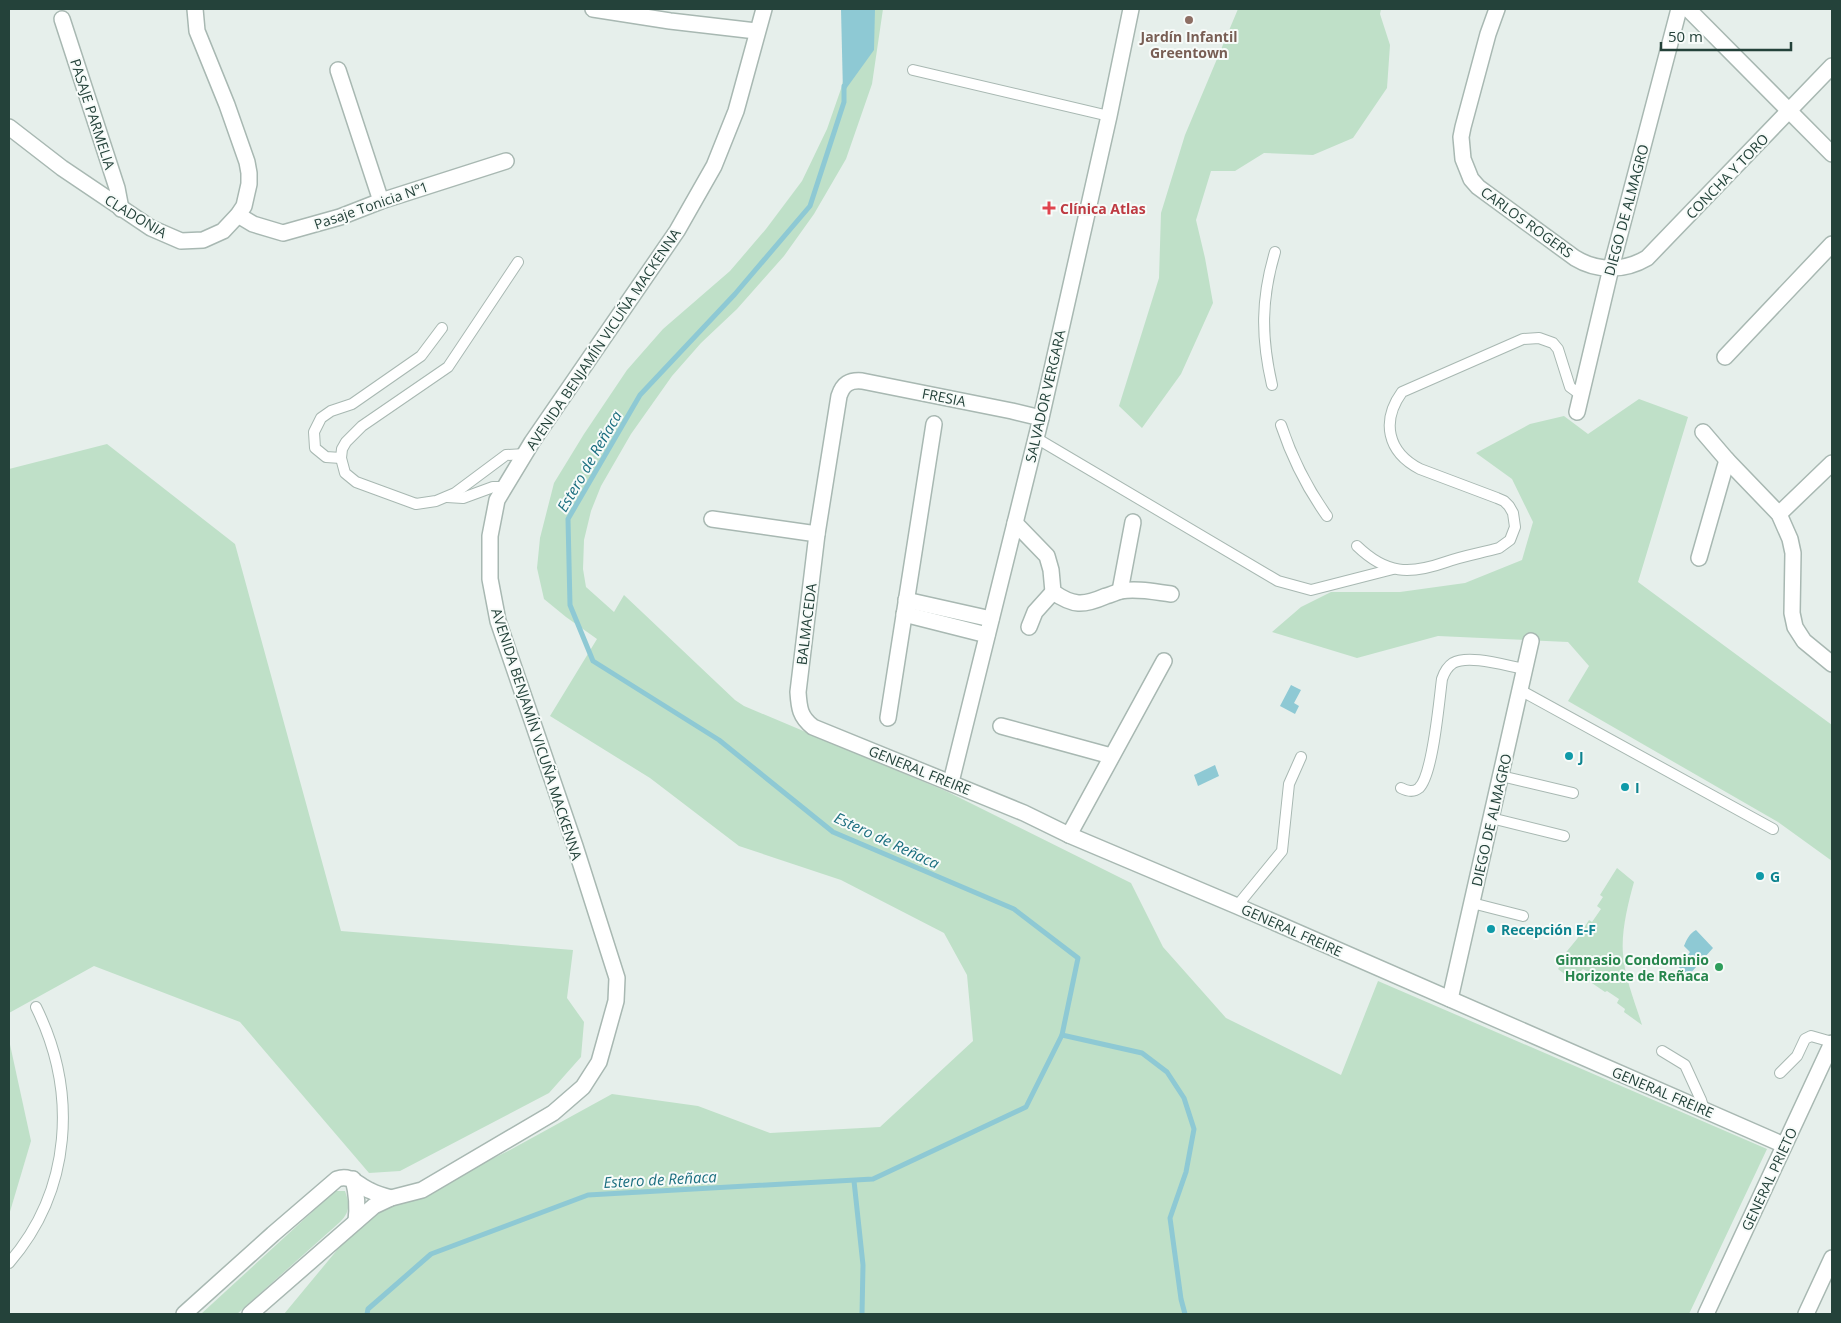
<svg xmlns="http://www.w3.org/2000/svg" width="1841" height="1323" font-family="'Open Sans',sans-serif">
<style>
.green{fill:#bfe0c8}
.water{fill:#8ec9d4}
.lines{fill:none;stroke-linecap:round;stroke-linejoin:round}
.stream{stroke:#8ec9d4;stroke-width:5}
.service-casing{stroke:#a8b8b2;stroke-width:12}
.minor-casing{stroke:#a8b8b2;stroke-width:18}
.tertiary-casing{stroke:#a8b8b2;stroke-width:18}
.service{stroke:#fff;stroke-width:10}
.minor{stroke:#fff;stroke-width:15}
.tertiary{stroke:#fff;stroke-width:15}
.education-dot{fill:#8d6e63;stroke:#f7fbf9;stroke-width:2}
.health-dot{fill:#e0444e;stroke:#f7fbf9;stroke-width:2}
.culture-dot{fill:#0f9aa8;stroke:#f7fbf9;stroke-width:2}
.leisure-dot{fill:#2e9e5b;stroke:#f7fbf9;stroke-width:2}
.labels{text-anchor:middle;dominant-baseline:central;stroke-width:4;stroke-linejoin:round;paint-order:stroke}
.education-label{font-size:14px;font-weight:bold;fill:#785e54;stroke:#f7fbf9}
.street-label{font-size:14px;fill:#24423a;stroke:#f7fbf9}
.health-label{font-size:14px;font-weight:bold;fill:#be3a42;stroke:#f7fbf9;text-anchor:start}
.culture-label{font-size:14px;font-weight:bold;fill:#0d838f;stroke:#f7fbf9;text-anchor:start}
.leisure-label{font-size:14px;font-weight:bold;fill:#27864d;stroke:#f7fbf9;text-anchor:end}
.water-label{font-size:15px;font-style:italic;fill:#1c6f80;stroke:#f7fbf9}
</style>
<rect width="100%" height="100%" fill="#e6efeb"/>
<g class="green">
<path d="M854,9H883L872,84L846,159L814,214L784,256L737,309L701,343L672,376L631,434L601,486L591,511L584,540L583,569L586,587L614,612L624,595L735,700L744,706L948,792L1131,883L1163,947L1226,1018L1341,1075L1378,981L1767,1149L1689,1314H284L352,1232L408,1192L457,1176L510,1150L612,1094L698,1106L770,1133L880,1127L973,1041L967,975L944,933L841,880L739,846L650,778L550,716L597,639L566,617L544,599L537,568L540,538L554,483L584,434L627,370L663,329L730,271L766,229L802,181L827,129L842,86L852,37Z"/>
<path d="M1238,9H1381L1380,14L1390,45L1387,88L1353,138L1313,155L1264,153L1235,171H1211L1196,220L1205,258L1213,303L1181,374L1142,428L1119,406L1159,278L1161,213L1185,135Z"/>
<path d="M1639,399L1688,417L1638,582L1832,725V861L1778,822L1568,701L1589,666L1568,642L1438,636L1357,658L1272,632L1301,607L1331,592H1400L1465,583L1522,560L1533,522L1512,479L1476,453L1530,424L1564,416L1588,434Z"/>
<path d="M107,444L235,544L341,931L573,950L567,998L584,1022L581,1057L549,1093L400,1171L369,1173L240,1022L94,966L9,1013V469Z"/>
<path d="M1617,868L1634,882C1628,903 1621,932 1623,954C1625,979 1635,1002 1642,1025L1624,1012L1625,1009L1617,1003L1619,999L1607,991L1605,992L1589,981L1593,975L1583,969L1575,977L1573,976L1571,979L1558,969L1566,958L1563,956L1577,939L1589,920L1592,922L1601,909L1597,906L1603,897L1600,895Z"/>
<path d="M9,1040L31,1141L9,1215Z"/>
<path d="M335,1191H345C350,1204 350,1212 340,1222L237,1314H201Z"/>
</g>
<g class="water">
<path d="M841,9H875L874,50L843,93Z"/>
<path d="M1291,685L1301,690L1294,703L1299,706L1295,714L1280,706Z"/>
<path d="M1215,765L1219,776L1198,786L1194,775Z"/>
<path d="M1696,930L1713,948L1688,976L1679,968L1690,952L1684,946C1687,939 1689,934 1696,930Z"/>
</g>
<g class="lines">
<g class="stream">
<path d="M1062,1035L1142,1053L1167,1072L1184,1098L1194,1129L1186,1172L1170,1218L1181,1299L1185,1314"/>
<path d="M854,1181L863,1265L862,1314"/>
<path d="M367,1314L368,1309L431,1254L588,1195L873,1179L1026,1107L1062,1035L1078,958L1014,909L833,832L719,740L593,661L570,605L568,519L640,395L735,294L810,206L844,102V86"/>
</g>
<g class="service-casing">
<g id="service">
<path d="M913,70L1109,116"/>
<path d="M518,262L448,367L362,426L346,442L342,449L341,458L345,473L356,482L416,504L436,501L455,493L506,455L525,454"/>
<path d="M1272,385C1261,337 1261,299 1275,252"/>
<path d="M1281,425C1292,458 1307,488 1327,516"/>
<path d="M1036,438L1278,581L1311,590L1393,569"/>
<path d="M341,458L326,457L315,448L314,432L321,418L331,411L352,404L421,356L442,328"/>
<path d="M447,497L463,498L493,487H505"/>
<path d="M1357,546C1386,574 1409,575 1446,562C1462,556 1481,553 1499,548L1510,540L1515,527L1513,513L1509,506L1504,501L1497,498L1420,469C1387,452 1381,421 1402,392L1523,339L1539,338L1553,343L1558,349L1570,387L1581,395"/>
<path d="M1520,690L1773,829"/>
<path d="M1501,776L1573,793"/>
<path d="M1401,788C1407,791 1413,793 1419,788C1433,775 1439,701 1442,679C1444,673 1447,667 1453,663C1469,654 1507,666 1525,669"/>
<path d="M1491,818L1564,836"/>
<path d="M1472,903L1523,916"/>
<path d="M1237,906L1282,851L1289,784L1301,757"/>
<path d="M1662,1051L1685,1065L1701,1100L1704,1110"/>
<path d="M1780,1073L1797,1056L1805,1039L1811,1036L1832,1042"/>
<path d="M9,1263C72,1190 78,1092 36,1007"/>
</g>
</g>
<g class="minor-casing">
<g id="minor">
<path d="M593,9L670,21L756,31"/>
<path d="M1497,9L1488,34L1463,127L1461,137L1463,159L1471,179L1478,187L1575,258C1598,272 1625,271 1647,258L1832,66"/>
<path d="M62,19L117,188L121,209"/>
<path d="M338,70L381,201"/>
<path d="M9,127L62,168L151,228L181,241L203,240L223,231L238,215L244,206L249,184V173L247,162L227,105L197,31L195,9"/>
<path d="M238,215L253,224L283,233L340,217L381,201L506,161"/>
<path d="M1725,357L1832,244"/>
<path d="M1577,412L1611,268L1679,9"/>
<path d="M1041,418L1012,411L862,381C849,380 843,384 839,396L817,534L798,692C799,708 800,717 813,727L1024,813L1069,835L1237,906L1784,1145"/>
<path d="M1703,432L1727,460L1779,514L1790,539L1793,553L1792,613L1795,627L1804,641L1832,664"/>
<path d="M1779,514L1832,463"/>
<path d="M712,519L817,534"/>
<path d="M1015,523L1047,556L1051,570L1053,592C1073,606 1083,606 1106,596C1111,595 1116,592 1121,591C1137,588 1155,592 1171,594"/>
<path d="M1699,558L1727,460"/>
<path d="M1120,591L1133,522"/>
<path d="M906,600L991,619"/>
<path d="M904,614L987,635"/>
<path d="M1029,627L1035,612L1053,592"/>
<path d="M888,718L934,424"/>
<path d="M1001,726L1111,756"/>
<path d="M951,782L1041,418L1109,116L1131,9"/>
<path d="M1069,835L1164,661"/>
<path d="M1450,999L1531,641"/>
<path d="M353,1179C357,1194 358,1206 356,1221"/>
<path d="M184,1314L273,1234L337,1179C352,1174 358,1186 371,1191C377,1194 384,1196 391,1198"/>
<path d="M250,1314L374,1206L391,1198L422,1190L553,1113L583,1087L599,1062L616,1001L617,978L575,846L498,621L490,579V536L497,500L532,442L677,231L714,166L736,111L764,9"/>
<path d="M1706,1314L1832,1043"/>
<path d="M1806,1314L1832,1258"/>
</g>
</g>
<g class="tertiary-casing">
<path id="tertiary" d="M1688,9L1832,154"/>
</g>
<use href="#service" class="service"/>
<use href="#minor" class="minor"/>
<use href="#tertiary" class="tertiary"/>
</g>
<circle class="education-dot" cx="1189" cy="20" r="5"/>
<path class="health-dot" d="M1046.5 200.5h5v5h5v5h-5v5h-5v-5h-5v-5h5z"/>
<g class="culture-dot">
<circle cx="1569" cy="756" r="5"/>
<circle cx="1625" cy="787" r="5"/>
<circle cx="1760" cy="876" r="5"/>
<circle cx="1491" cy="929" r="5"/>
</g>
<circle class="leisure-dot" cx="1719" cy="967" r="5"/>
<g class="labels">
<g class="education-label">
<text x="1189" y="36">Jardín Infantil<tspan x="1189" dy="16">Greentown</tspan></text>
</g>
<g class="street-label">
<text transform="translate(93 114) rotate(72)">PASAJE PARMELIA</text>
<text transform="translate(1727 176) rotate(-46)">CONCHA Y TORO</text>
<text transform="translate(371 205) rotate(-19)">Pasaje Tonicia Nº1</text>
<text transform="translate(1626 210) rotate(-75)">DIEGO DE ALMAGRO</text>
<text transform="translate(136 216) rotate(31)">CLADONIA</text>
<text transform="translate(1527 222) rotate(36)">CARLOS ROGERS</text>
<text transform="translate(603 339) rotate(-56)">AVENIDA BENJAMÍN VICUÑA MACKENNA</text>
<text transform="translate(1045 396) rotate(-77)">SALVADOR VERGARA</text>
<text transform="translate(944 397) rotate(11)">FRESIA</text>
<text transform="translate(806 624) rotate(-83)">BALMACEDA</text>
<text transform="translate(537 734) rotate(72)">AVENIDA BENJAMÍN VICUÑA MACKENNA</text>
<text transform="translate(920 770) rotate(22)">GENERAL FREIRE</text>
<text transform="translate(1491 820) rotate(-77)">DIEGO DE ALMAGRO</text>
<text transform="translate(1292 930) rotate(24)">GENERAL FREIRE</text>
<text transform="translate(1663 1092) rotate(23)">GENERAL FREIRE</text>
<text transform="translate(1769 1179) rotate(-65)">GENERAL PRIETO</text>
</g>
<g class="health-label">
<text x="1060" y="208">Clínica Atlas</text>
</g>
<g class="culture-label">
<text x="1579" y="756">J</text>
<text x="1635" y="787">I</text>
<text x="1770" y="876">G</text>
<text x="1501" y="929">Recepción E-F</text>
</g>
<g class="leisure-label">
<text x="1709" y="959">Gimnasio Condominio<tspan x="1709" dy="16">Horizonte de Reñaca</tspan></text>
</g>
<g class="water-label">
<text transform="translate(589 461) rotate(-60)">Estero de Reñaca</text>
<text transform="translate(887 840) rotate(25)">Estero de Reñaca</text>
<text transform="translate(660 1179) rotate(-3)">Estero de Reñaca</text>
</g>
</g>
<rect width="1841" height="1323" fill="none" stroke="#24423a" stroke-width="20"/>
<path d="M1661 42v8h130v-8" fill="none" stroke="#24423a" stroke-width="2.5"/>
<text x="1668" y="42" font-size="15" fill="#24423a" stroke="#f7fbf9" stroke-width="4" paint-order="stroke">50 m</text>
</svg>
